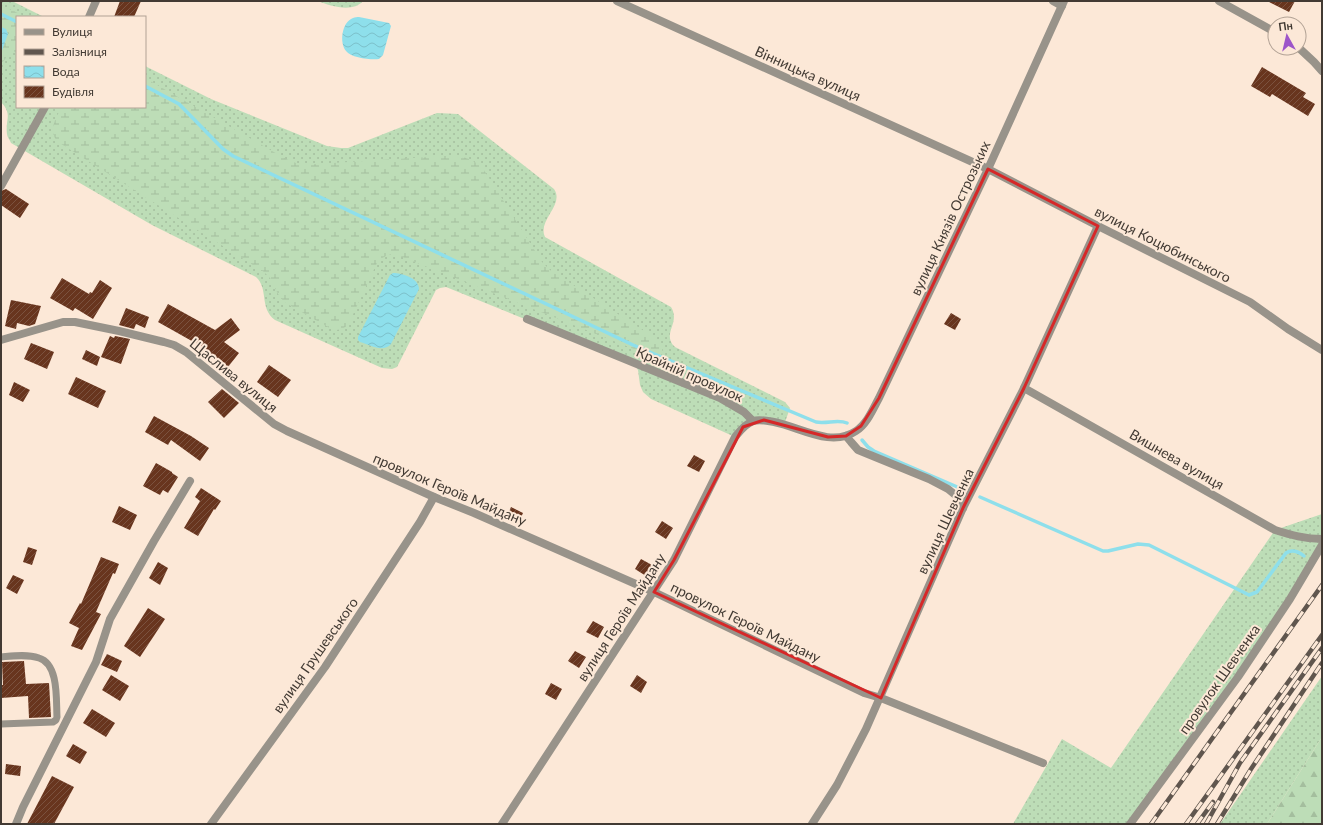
<svg xmlns="http://www.w3.org/2000/svg" width="1323" height="825" font-family="Lato,sans-serif">
<style>
.grass{fill:url(#grass-dots)}
.forest{fill:url(#forest-firs)}
.wetland{fill:url(#wetland-marsh)}
.water{fill:url(#water-waves)}
.lines{fill:none;stroke-linecap:round;stroke-linejoin:round}
.stream{stroke:#8edfeb;stroke-width:3.5}
.building{fill:url(#building-hatch)}
.service{stroke:#98938a;stroke-width:7}
.minor{stroke:#98938a;stroke-width:8}
.tertiary{stroke:#98938a;stroke-width:8}
.rail-casing{stroke:#60564e;stroke-width:4.5}
.rail{stroke:#fce8d7;stroke-width:3;stroke-dasharray:9;stroke-linecap:butt}
.marked{fill:none;stroke:#d62828;stroke-width:3;stroke-linejoin:round}
.labels{text-anchor:middle;dominant-baseline:central;stroke-width:4;stroke-linejoin:round;paint-order:stroke}
.street-label{font-size:14px;fill:#423a33;stroke:#fce8d7}
</style>
<defs>
<pattern id="grass-dots" width="8" height="8" patternUnits="userSpaceOnUse"><rect width="8" height="8" fill="#bdddb7"/><path d="M2 2h.1M6 6h.1" fill="none" stroke="#a4be9e" stroke-width="1.8" stroke-linecap="round"/></pattern>
<pattern id="forest-firs" width="22" height="20" patternUnits="userSpaceOnUse"><rect width="22" height="20" fill="#bdddb7"/><path d="M5 1l3.5 6h-7zM16 11l3.5 6h-7z" fill="#a4be9e"/></pattern>
<pattern id="wetland-marsh" width="20" height="14" patternUnits="userSpaceOnUse"><rect width="20" height="14" fill="#bdddb7"/><path d="M1 5h8M5 5V1M11 12h8M15 12V8" fill="none" stroke="#a4be9e"/></pattern>
<pattern id="water-waves" width="16" height="10" patternUnits="userSpaceOnUse"><rect width="16" height="10" fill="#8edfeb"/><path d="M0 5q4-4 8 0t8 0" fill="none" stroke="#7cc0ca"/></pattern>
<pattern id="building-hatch" width="6" height="6" patternUnits="userSpaceOnUse"><rect width="6" height="6" fill="#68351e"/><path d="M-1 1l2-2M0 6l6-6M5 7l2-2" fill="none" stroke="#7b523f"/></pattern>
</defs>
<rect width="100%" height="100%" fill="#fce8d7"/>
<g class="grass">
<path d="M1,1H12L44,17H17V107H145V66L211,99L327,146L341,148H348L437,113L458,114L554,189C565,205 537,220 545,237L671,307C681,323 661,334 675,347L785,402L790,408L784,425L753,421L735,437L651,399L643,392L640,385L638,370L633,363L446,287L440,288L436,290L397,367L392,369L382,368L275,320C259,308 269,289 256,277L152,225L11,143C10,140 7,137 7,134C5,119 13,115 1,102Z"/>
<path d="M318,1H363C353,13 330,6 318,1Z"/>
<path d="M1322,514V545L1290,598L1130,824H1013L1062,739L1111,768L1275,530Z"/>
<path d="M1322,676V737L1267,824H1220Z"/>
</g>
<path class="forest" d="M1322,737V824H1267Z"/>
<g class="wetland">
<path d="M1,5L26,17H17V52C9,50 6,59 1,64Z"/>
<path d="M145,78L286,159L301,165L444,156C461,156 468,156 482,167L542,262L550,270L658,340C662,346 664,350 661,357H656L649,355L397,255C388,253 384,256 377,263L349,323C344,329 341,330 333,330L284,302L278,294L270,278L264,272L58,142C47,130 56,120 61,107H145Z"/>
</g>
<g class="water">
<path d="M359,17L389,23L391,26L383,55L379,59C371,60 351,58 346,51C339,42 342,22 353,18C355,17 357,17 359,17Z"/>
<path d="M1,27L6,29L8,34L1,53Z"/>
<path d="M393,273C402,273 419,278 419,289L391,344C383,353 370,345 360,342L358,340V337L390,275Z"/>
</g>
<g class="lines">
<g class="stream">
<path d="M1,14L17,22"/>
<path d="M145,86L179,104L223,149L233,156L633,345L816,422C827,424 838,419 847,423"/>
<path d="M862,440L868,447L874,451L962,489"/>
<path d="M980,497L1103,551H1108L1138,544L1149,545L1249,595L1257,592L1286,553C1292,549 1299,552 1304,556"/>
</g>
</g>
<g class="building">
<path d="M120,1H141L134,17H114Z"/>
<path d="M1267,1H1295L1289,12Z"/>
<path d="M1262,67L1306,93L1303,97L1315,104L1308,116L1272,94L1270,97L1251,86Z"/>
<path d="M6,189L29,204L20,218L1,205V191Z"/>
<path d="M62,278L89,294L90,292L92,293L100,280L112,288L93,319L75,308L73,311L50,298Z"/>
<path d="M11,300L41,306L35,324L29,326L17,323L16,329L5,326Z"/>
<path d="M168,304L215,330L231,318L240,330L224,342L239,353L228,367L206,350V349L158,322Z"/>
<path d="M126,308L149,317L145,328L136,324L134,329L119,325Z"/>
<path d="M951,313L961,319L955,330L944,324Z"/>
<path d="M110,336L114,338L115,336L130,339L121,364L101,357Z"/>
<path d="M31,343L54,352L47,369L24,359Z"/>
<path d="M86,350L100,357L97,366L82,359Z"/>
<path d="M269,365L291,380L278,397L257,382Z"/>
<path d="M76,377L106,391L98,408L68,394Z"/>
<path d="M14,382L30,390L23,402L9,395Z"/>
<path d="M222,389L239,403L224,418L208,402Z"/>
<path d="M154,416L191,436L209,448L200,461L171,440L168,445L145,432Z"/>
<path d="M694,455L705,461L699,472L687,466Z"/>
<path d="M156,463L172,472V473L178,477L168,493L163,490L160,495L143,486Z"/>
<path d="M201,488L221,501L215,510L214,509L198,536L184,528L200,501L195,497Z"/>
<path d="M119,506L137,515L130,530L112,522Z"/>
<path d="M511,507L523,513L518,524L506,519Z"/>
<path d="M662,521L673,528L666,539L655,532Z"/>
<path d="M28,547L37,550L32,565L23,562Z"/>
<path d="M101,557L119,564L115,574L113,573L96,612L101,614L82,650L71,646L79,628L69,623L80,603L81,604Z"/>
<path d="M641,559L652,565L646,576L635,569Z"/>
<path d="M158,562L168,568L160,585L149,578Z"/>
<path d="M13,575L24,580L17,594L6,588Z"/>
<path d="M148,608L165,619L140,657L124,646Z"/>
<path d="M593,621L604,627L598,638L586,632Z"/>
<path d="M575,651L586,657L579,668L568,661Z"/>
<path d="M107,654L122,661L117,672L101,665Z"/>
<path d="M24,661L26,684L49,683L51,717L29,718L28,696L1,698V685H3L2,662Z"/>
<path d="M111,675L129,686L120,701L102,690Z"/>
<path d="M637,675L647,682L641,693L630,686Z"/>
<path d="M551,683L562,689L556,700L545,694Z"/>
<path d="M92,709L115,723L106,737L83,723Z"/>
<path d="M73,744L87,752L80,764L66,756Z"/>
<path d="M6,764L21,766L20,776L5,774Z"/>
<path d="M52,776L74,787L54,824H27Z"/>
</g>
<g class="lines">
<path class="service" d="M1,657C13,656 27,654 39,658C59,664 56,700 57,717L56,720L53,722L1,724"/>
<g class="minor">
<path d="M617,1L988,169L1098,226L1250,302L1288,329L1322,350"/>
<path d="M1053,1L1062,6"/>
<path d="M1219,1L1275,32"/>
<path d="M89,17L96,1"/>
<path d="M1299,48L1314,62L1322,71"/>
<path d="M1,186L45,107"/>
<path d="M527,319L720,398L744,412L753,421"/>
<path d="M1,340L63,322H75L119,331L164,342L174,345L186,352L274,424L287,431L434,497L474,513L654,592L864,693L881,698L1043,763"/>
<path d="M1024,388L1275,530C1291,535 1305,539 1322,539"/>
<path d="M846,436L851,442L858,450L929,479L948,489L959,498L963,508"/>
<path d="M16,824L23,807L96,662L110,619L154,541L190,481"/>
<path d="M211,824L325,667L420,522L434,497"/>
<path d="M812,824L837,785L866,729L963,508L1024,388L1098,226"/>
<path d="M1130,824L1238,677L1290,599L1322,545"/>
</g>
<path class="tertiary" d="M502,824L674,560L735,437C740,431 745,424 753,421C760,419 768,421 774,422C800,427 831,448 856,431C867,424 873,409 879,398L988,169L1064,1"/>
<g class="rail-casing">
<g id="rail">
<path d="M1151,824L1322,585"/>
<path d="M1186,824L1322,635"/>
<path d="M1197,824L1213,802"/>
<path d="M1206,824L1240,763L1322,648"/>
<path d="M1217,824L1251,769L1322,663"/>
</g>
</g>
<use href="#rail" class="rail"/>
</g>
<path class="marked" d="M988,169L1098,226L1024,388L963,508L881,698L654,592L674,560L743,427L764,420L828,437L846,436L861,426L879,398Z"/>
<g class="labels">
<g class="street-label">
<text transform="translate(808 73) rotate(24)">Вінницька вулиця</text>
<text transform="translate(950 218) rotate(-65)">вулиця Князів Острозьких</text>
<text transform="translate(1163 244) rotate(27)">вулиця Коцюбинського</text>
<text transform="translate(690 374) rotate(24)">Крайній провулок</text>
<text transform="translate(234 375) rotate(39)">Щаслива вулиця</text>
<text transform="translate(1177 459) rotate(30)">Вишнева вулиця</text>
<text transform="translate(450 489) rotate(23)">провулок Героїв Майдану</text>
<text transform="translate(945 521) rotate(-65)">вулиця Шевченка</text>
<text transform="translate(621 617) rotate(-57)">вулиця Героїв Майдану</text>
<text transform="translate(746 622) rotate(26)">провулок Героїв Майдану</text>
<text transform="translate(315 655) rotate(-55)">вулиця Грушевського</text>
<text transform="translate(1219 679) rotate(-55)">провулок Шевченка</text>
</g>
</g>
<rect width="1323" height="825" fill="none" stroke="#423a33" stroke-width="4"/>
<rect x="16" y="16" width="130" height="92" fill="#fce8d7" stroke="#b2a295"/>
<rect x="24" y="29" width="20" height="6" fill="#98938a" stroke="#b2a295"/>
<text x="52" y="36" font-size="12" fill="#423a33">Вулиця</text>
<rect x="24" y="49" width="20" height="6" fill="#60564e" stroke="#b2a295"/>
<text x="52" y="56" font-size="12" fill="#423a33">Залізниця</text>
<rect x="24" y="66" width="20" height="12" fill="url(#water-waves)" stroke="#b2a295"/>
<text x="52" y="76" font-size="12" fill="#423a33">Вода</text>
<rect x="24" y="86" width="20" height="12" fill="url(#building-hatch)" stroke="#b2a295"/>
<text x="52" y="96" font-size="12" fill="#423a33">Будівля</text>
<g transform="translate(1287 36) rotate(352)"><circle r="19" fill="#fce8d7" stroke="#b2a295"/>
<path d="M0-3L7 15L0 10L-7 15Z" fill="#9d55c9"/>
<text y="-6" font-size="11" font-weight="bold" text-anchor="middle" fill="#423a33">Пн</text>
</g>
</svg>
